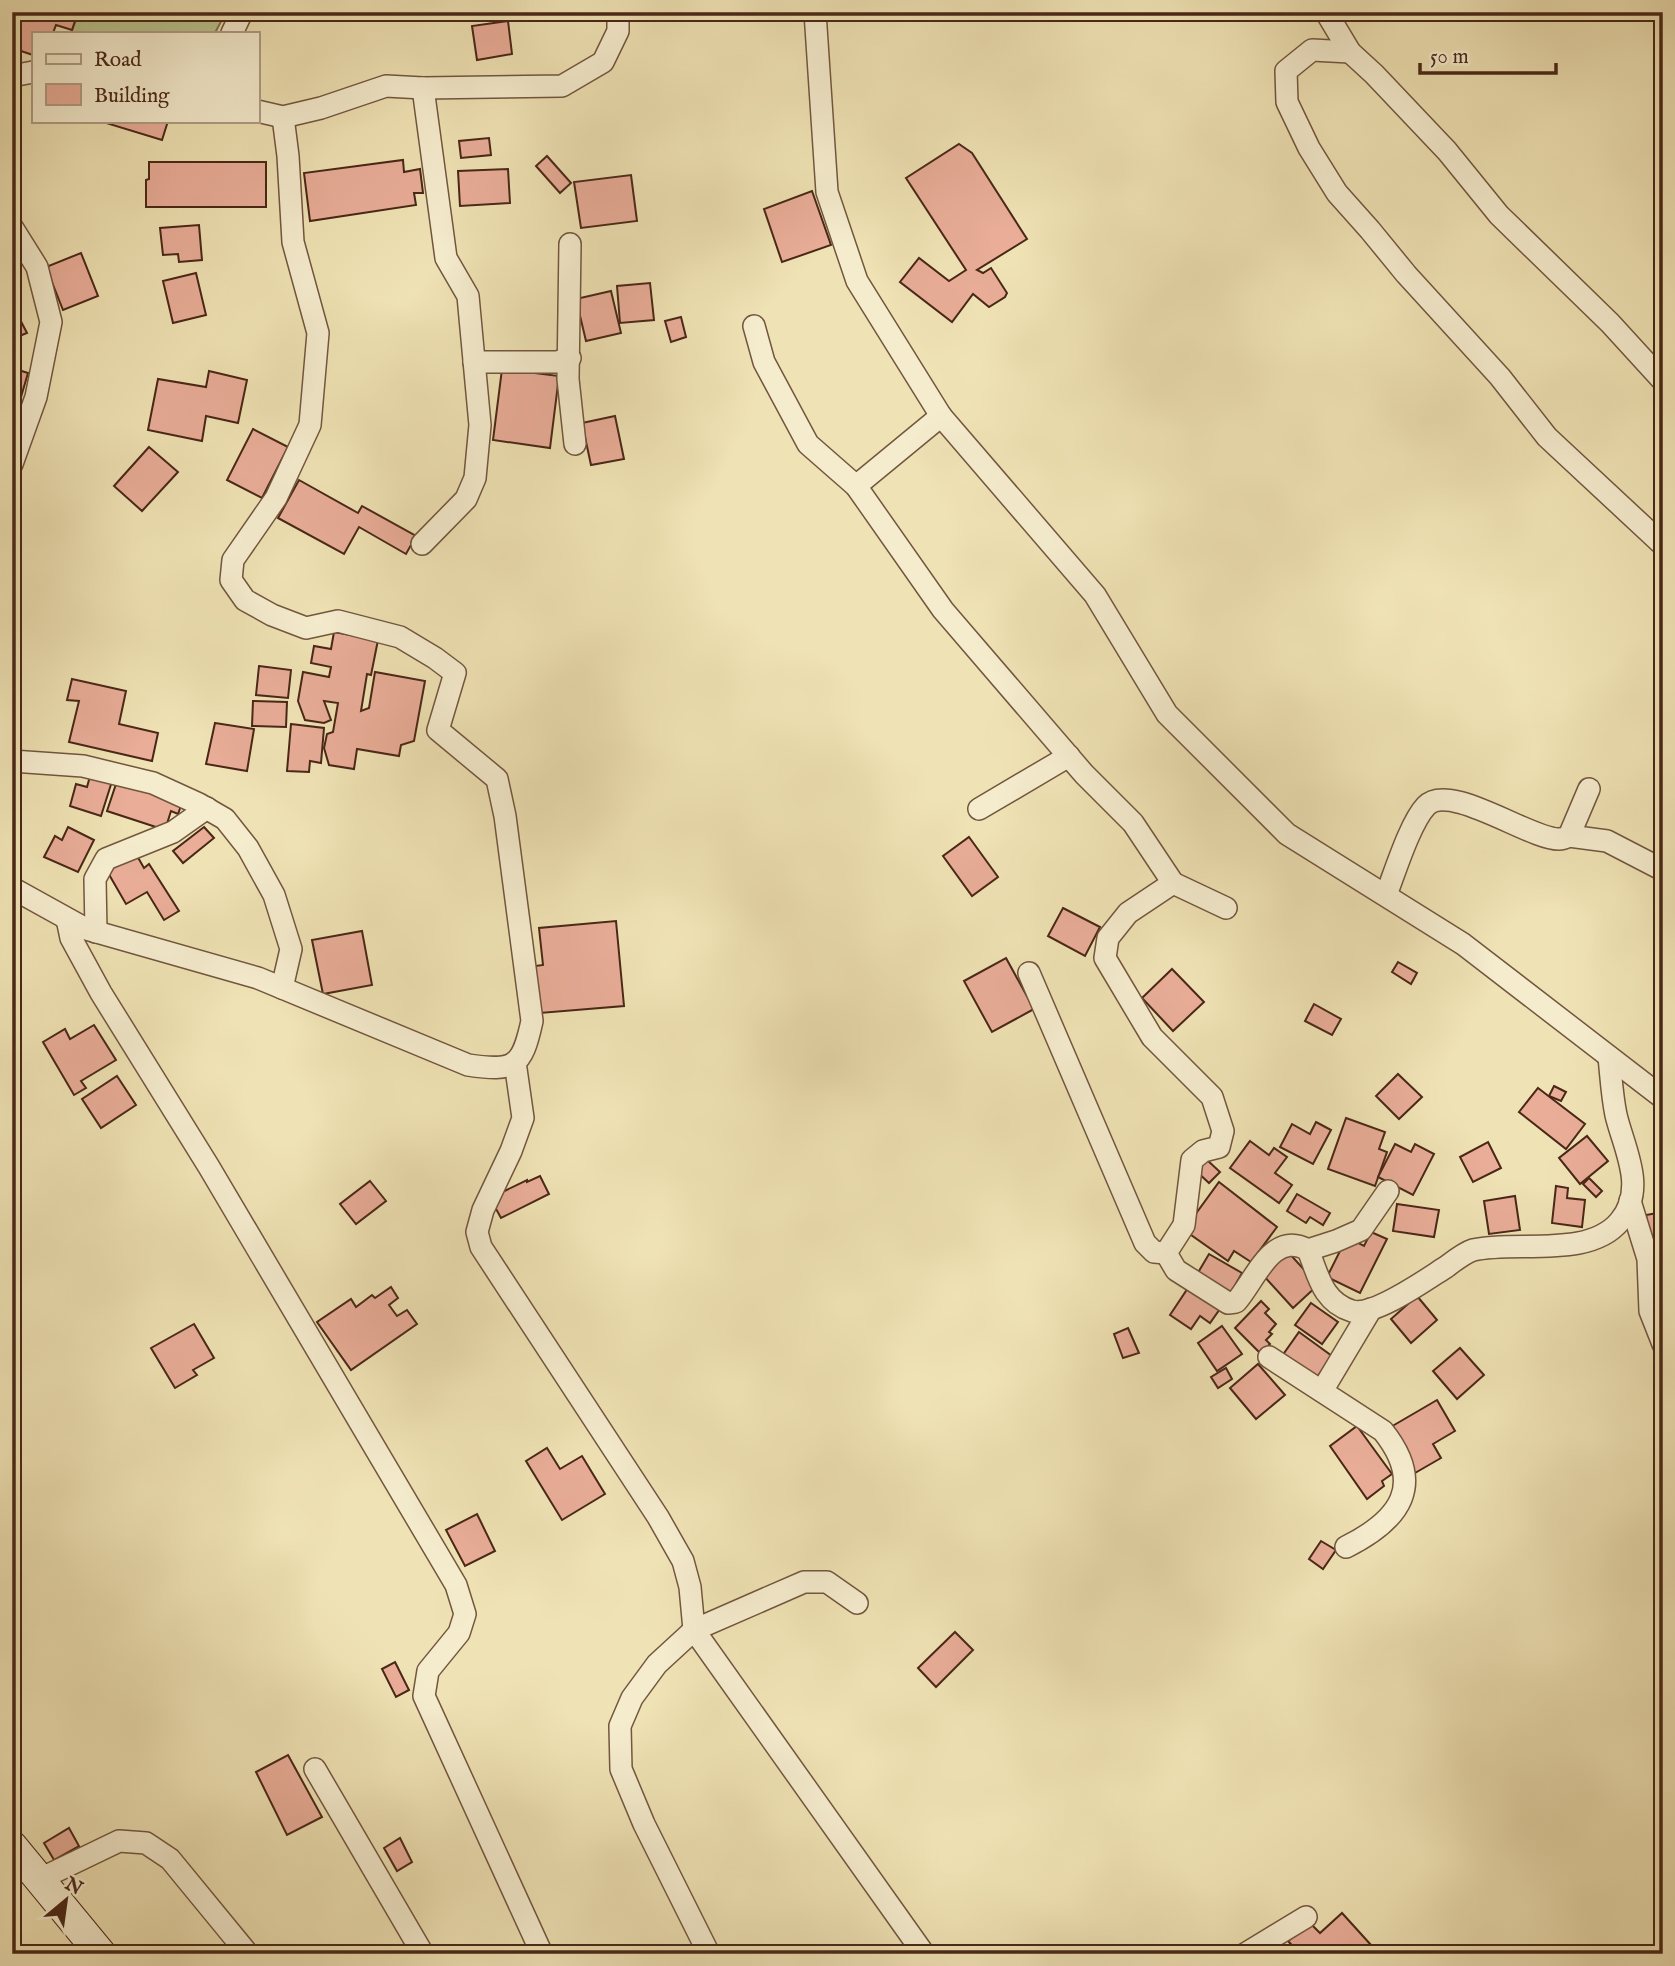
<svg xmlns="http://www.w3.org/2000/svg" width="1675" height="1966" font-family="'IM FELL English',serif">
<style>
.green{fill:#b9c38d;stroke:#817552;stroke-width:2}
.building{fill:#e9ad98;stroke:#492717;stroke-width:2}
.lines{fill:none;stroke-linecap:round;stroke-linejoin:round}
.street-casing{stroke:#72563e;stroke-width:24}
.secondary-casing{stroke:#492717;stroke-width:32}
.street{stroke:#f5ecce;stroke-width:21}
.secondary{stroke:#f5ecce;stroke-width:30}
</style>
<rect width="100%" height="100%" fill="#efe2b4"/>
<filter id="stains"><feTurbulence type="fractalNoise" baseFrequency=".00286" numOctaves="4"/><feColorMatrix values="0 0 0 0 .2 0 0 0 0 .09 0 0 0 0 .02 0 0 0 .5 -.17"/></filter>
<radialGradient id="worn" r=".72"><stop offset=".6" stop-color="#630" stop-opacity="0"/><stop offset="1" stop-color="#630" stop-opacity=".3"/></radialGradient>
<path class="green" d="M79,12H226L215,33H71Z"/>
<g class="building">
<path d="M78,12L72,30L56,25L53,33H33V55L12,48V13Z"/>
<path d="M508,21L512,54L477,60L472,26Z"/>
<path d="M107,121H168L162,140L106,123Z"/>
<path d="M489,138L491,155L461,158L459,141Z"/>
<path d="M959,144L972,153L1027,239L977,270L983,273L991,268L1007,293L1005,297L989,307L973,294L952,322L900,282L919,258L949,281L966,270L906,178Z"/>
<path d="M547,156L571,183L560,193L536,166Z"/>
<path d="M403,160L404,172L420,169L423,193H414L416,205L310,221L304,173Z"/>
<path d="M149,162H266V207H146V180L149,179Z"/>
<path d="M508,169L510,203L460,206L458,171Z"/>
<path d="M631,175L637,221L581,228L574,182Z"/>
<path d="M812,191L831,245L782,262L764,209Z"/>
<path d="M199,225L202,260L179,262L178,254L163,255L160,228Z"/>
<path d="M81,253L98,296L63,310L46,267Z"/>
<path d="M196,273L206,315L173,323L163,281Z"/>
<path d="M650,283L654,320L620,323L617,286Z"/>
<path d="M611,291L621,333L586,341L576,299Z"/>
<path d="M12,304L27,333L12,339Z"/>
<path d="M681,317L686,337L671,342L665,321Z"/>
<path d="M12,368L28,373L14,421H12Z"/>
<path d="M502,369L559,376L550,448L493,440Z"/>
<path d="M209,371L247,380L238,423L206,416L202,441L148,430L158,379L206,387Z"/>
<path d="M615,416L624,459L591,465L582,423Z"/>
<path d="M253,429L288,447L262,498L227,480Z"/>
<path d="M149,447L178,472L142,511L114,486Z"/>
<path d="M299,480L358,513L362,506L416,536L406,554L359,527L344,554L278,518Z"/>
<path d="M334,632L378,640L371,675L367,674L361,711L369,708L375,672L425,681L414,741L401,745L399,756L357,749L354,769L329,765L324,748L327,734L333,732L338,703L324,701L331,720L324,723L305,720L298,701L303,672L329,677L331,667L311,663L314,646L331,649Z"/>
<path d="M259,666L291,670L288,698L256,695Z"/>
<path d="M72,679L126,691L119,724L158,733L152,761L69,742L79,701L67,700Z"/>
<path d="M253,701L287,702L286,727L252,726Z"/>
<path d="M215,723L254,729L247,771L206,764Z"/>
<path d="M291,724L324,728L321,763L310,761L309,772L287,771Z"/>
<path d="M92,769L114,775L101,816L70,806L76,784L87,787Z"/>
<path d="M117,781L182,803L178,814L171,811L165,830L107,811Z"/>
<path d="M68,827L94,840L78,872L44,857L55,836L62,840Z"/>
<path d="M204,827L214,838L183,863L173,851Z"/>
<path d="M969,837L998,877L972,896L943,856Z"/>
<path d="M136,854L144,868L149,864L179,911L164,920L147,892L126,904L107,871Z"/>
<path d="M1063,908L1100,927L1085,956L1048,936Z"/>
<path d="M616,921L624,1006L540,1013L535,966L543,965L539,928Z"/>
<path d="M362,931L372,985L323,994L312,940Z"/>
<path d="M1006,958L1034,1009L992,1032L964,981Z"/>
<path d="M1398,962L1417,973L1411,984L1392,972Z"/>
<path d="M1172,969L1204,1002L1173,1031L1142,998Z"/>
<path d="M1314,1004L1341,1019L1332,1035L1305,1021Z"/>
<path d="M94,1025L116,1060L81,1081L86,1088L74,1095L43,1042L65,1029L70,1039Z"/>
<path d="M1398,1074L1422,1097L1399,1119L1376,1096Z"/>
<path d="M117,1076L136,1105L101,1128L82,1099Z"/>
<path d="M1554,1086L1566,1092L1561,1101L1549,1096Z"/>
<path d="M1538,1088L1585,1124L1566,1149L1519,1112Z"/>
<path d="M1346,1118L1385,1132L1379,1149L1387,1152L1375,1186L1328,1169Z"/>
<path d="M1316,1122L1331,1130L1313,1164L1280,1147L1292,1124L1310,1134Z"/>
<path d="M1587,1136L1608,1161L1580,1184L1559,1158Z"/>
<path d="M1250,1141L1269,1155L1274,1148L1287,1157L1275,1173L1292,1185L1279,1203L1230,1168Z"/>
<path d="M1488,1142L1501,1168L1473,1182L1460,1157Z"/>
<path d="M1395,1144L1411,1152L1415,1144L1434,1154L1413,1195L1378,1177Z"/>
<path d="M1206,1159L1220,1172L1209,1183L1195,1170Z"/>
<path d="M540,1176L549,1194L501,1218L490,1198L527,1180V1182Z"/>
<path d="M1589,1178L1602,1191L1596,1197L1583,1184Z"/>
<path d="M370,1181L386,1201L356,1224L340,1204Z"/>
<path d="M1219,1182L1277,1227L1251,1262L1234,1251L1228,1261L1184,1230Z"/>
<path d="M1556,1186L1568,1188L1567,1198L1585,1200L1582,1227L1552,1223Z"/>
<path d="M1297,1194L1330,1213L1323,1225L1310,1217L1306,1223L1287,1211Z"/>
<path d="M1515,1196L1520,1230L1489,1234L1484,1201Z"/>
<path d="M1397,1204L1439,1210L1434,1237L1393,1231Z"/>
<path d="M1663,1212V1251L1652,1253L1646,1215Z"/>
<path d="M1371,1232L1387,1239L1360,1293L1327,1277L1347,1237L1364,1246Z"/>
<path d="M1288,1252L1318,1285L1293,1308L1263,1275Z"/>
<path d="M1209,1254L1242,1273L1229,1296L1196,1276Z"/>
<path d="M1190,1285L1222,1306L1210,1323L1200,1316L1191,1329L1170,1315Z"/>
<path d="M391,1287L398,1298L389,1305L397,1316L407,1310L417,1324L351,1370L317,1322L351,1299L356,1307L372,1295L375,1298Z"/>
<path d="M1417,1296L1437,1320L1411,1343L1391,1319Z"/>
<path d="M1261,1301L1269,1309L1265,1313L1276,1324L1269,1332L1272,1334L1266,1340L1270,1344L1261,1354L1235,1328Z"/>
<path d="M1311,1303L1338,1322L1322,1344L1295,1325Z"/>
<path d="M194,1324L214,1358L193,1370L197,1375L175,1388L151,1348Z"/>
<path d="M1222,1326L1242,1354L1217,1371L1198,1343Z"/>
<path d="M1128,1328L1139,1353L1123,1358L1114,1334Z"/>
<path d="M1299,1332L1332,1356L1315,1380L1282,1356Z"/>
<path d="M1460,1348L1484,1375L1457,1399L1433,1371Z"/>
<path d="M1258,1364L1285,1395L1256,1419L1230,1388Z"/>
<path d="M1226,1368L1232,1379L1218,1388L1211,1377Z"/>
<path d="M1437,1400L1455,1431L1433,1444L1441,1458L1415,1473L1389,1428Z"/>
<path d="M1357,1426L1392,1474L1382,1481L1384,1486L1367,1499L1330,1446Z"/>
<path d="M547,1448L560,1469L582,1456L605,1494L562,1520L526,1461Z"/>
<path d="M477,1514L495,1551L465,1566L446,1530Z"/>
<path d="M1321,1541L1336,1550L1323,1569L1309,1559Z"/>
<path d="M955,1632L973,1650L936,1687L918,1668Z"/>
<path d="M395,1662L409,1690L396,1697L382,1669Z"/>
<path d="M288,1755L322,1817L287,1835L256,1772Z"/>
<path d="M69,1828L79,1846L54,1860L44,1843Z"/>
<path d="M400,1838L412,1862L397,1871L384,1848Z"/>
<path d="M1342,1913L1371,1945L1360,1954H1300L1288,1941L1310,1923L1320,1933Z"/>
</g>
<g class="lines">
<g class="street-casing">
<g id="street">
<path d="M815,12L827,192L857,281L941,416L1095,595L1167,714L1287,834L1463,944L1663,1098"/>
<path d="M1326,12L1350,52L1374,74L1447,151L1499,215L1610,323L1663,381"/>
<path d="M232,33L242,12"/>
<path d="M1350,52L1312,50L1286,71L1287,102L1309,148L1337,193L1370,230L1406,274L1500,377L1547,437L1663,545"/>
<path d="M12,76L33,72"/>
<path d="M257,111L283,117L321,108L386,86L423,88L562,86L603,62L618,31V12"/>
<path d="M12,227L37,267L51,322L36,397L12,464"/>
<path d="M570,244L568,379L575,444"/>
<path d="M754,326L764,362L808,444L856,486L943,610L1084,774L1133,823L1173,883L1226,908"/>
<path d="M474,362H557L570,358"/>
<path d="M856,486L941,416"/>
<path d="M422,544L466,499L475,478L480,425L468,296L446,258L423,88"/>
<path d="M12,761L83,766L153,783L199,804L225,819L248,848L274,895L291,949L282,988"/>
<path d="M979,809L1069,756"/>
<path d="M1569,836L1607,841L1663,870"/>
<path d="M12,888L86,929L258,978L468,1065C515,1072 522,1067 532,1021L505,816L497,779L438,730L455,673L435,658L400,637L338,621L306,628L272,615L245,600L231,580L233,560L276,498L310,425L318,333L293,242L288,156L283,117"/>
<path d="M1386,895C1395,872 1410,823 1426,806C1449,781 1531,840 1559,839C1562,839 1567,837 1569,836L1589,789"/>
<path d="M67,919L71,938L101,993L209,1167L456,1585L465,1614L459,1633L428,1671L424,1696L542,1954"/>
<path d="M96,932L95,879L106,859L173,832L207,808"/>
<path d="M1029,973L1145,1243L1154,1252L1166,1253L1184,1225L1192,1160L1203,1151L1219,1147L1223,1131L1212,1097L1152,1037L1105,958L1108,938L1128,913L1173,883"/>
<path d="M515,1062L523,1118L511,1151L483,1210L477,1232L481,1247L658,1517L683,1561L690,1587L694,1630L924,1954"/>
<path d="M1630,1201L1648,1259L1650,1311L1663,1344"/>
<path d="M1308,1250L1336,1241L1361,1230L1388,1191"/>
<path d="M1166,1253L1176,1270L1228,1303L1236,1302C1256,1279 1272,1230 1308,1250C1318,1274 1322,1302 1352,1311C1374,1317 1427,1279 1446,1267C1454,1261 1464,1253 1473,1250C1516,1240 1589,1259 1620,1221C1647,1188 1624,1149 1616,1115C1612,1096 1611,1076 1609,1057"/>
<path d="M1269,1357L1383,1431C1426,1485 1400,1520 1346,1547"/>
<path d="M1322,1391L1371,1309"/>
<path d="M315,1769L423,1954"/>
<path d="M40,1879L119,1841L146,1843L170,1859L248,1954"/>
<path d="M709,1954L644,1824L621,1769L620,1726L632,1698L657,1664L694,1630L804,1582H827L857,1603"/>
<path d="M1245,1954L1306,1917"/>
</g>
</g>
<g class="secondary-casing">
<path id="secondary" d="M12,1846L101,1954"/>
</g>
<use href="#street" class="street"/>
<use href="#secondary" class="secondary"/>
</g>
<rect width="1675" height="1966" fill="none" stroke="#efe2b4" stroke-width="42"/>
<rect x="14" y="14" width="1647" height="1938" fill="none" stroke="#492717" stroke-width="3.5"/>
<rect x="21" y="21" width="1633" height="1924" fill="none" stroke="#492717" stroke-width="2"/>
<rect x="32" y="32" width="228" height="91" fill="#f5ecce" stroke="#b09d85" stroke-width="2"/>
<rect x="46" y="54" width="35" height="10" fill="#f5ecce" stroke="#b09d85" stroke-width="2"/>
<text x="94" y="66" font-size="21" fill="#492717">Road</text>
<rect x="46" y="84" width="35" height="21" fill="#e9ad98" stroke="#b09d85" stroke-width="2"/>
<text x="94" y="102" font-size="21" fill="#492717">Building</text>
<g transform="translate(66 1900) rotate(29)" stroke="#f5ecce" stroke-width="5" paint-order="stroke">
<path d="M0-5L12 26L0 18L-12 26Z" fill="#492717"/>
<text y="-10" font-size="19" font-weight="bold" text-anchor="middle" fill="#492717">N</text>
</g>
<path d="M1420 63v10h136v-10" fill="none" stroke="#492717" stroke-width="3.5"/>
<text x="1430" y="63" font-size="21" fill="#492717" stroke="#f5ecce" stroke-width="5" paint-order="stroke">50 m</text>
<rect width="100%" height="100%" filter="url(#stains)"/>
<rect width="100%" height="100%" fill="url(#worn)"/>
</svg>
